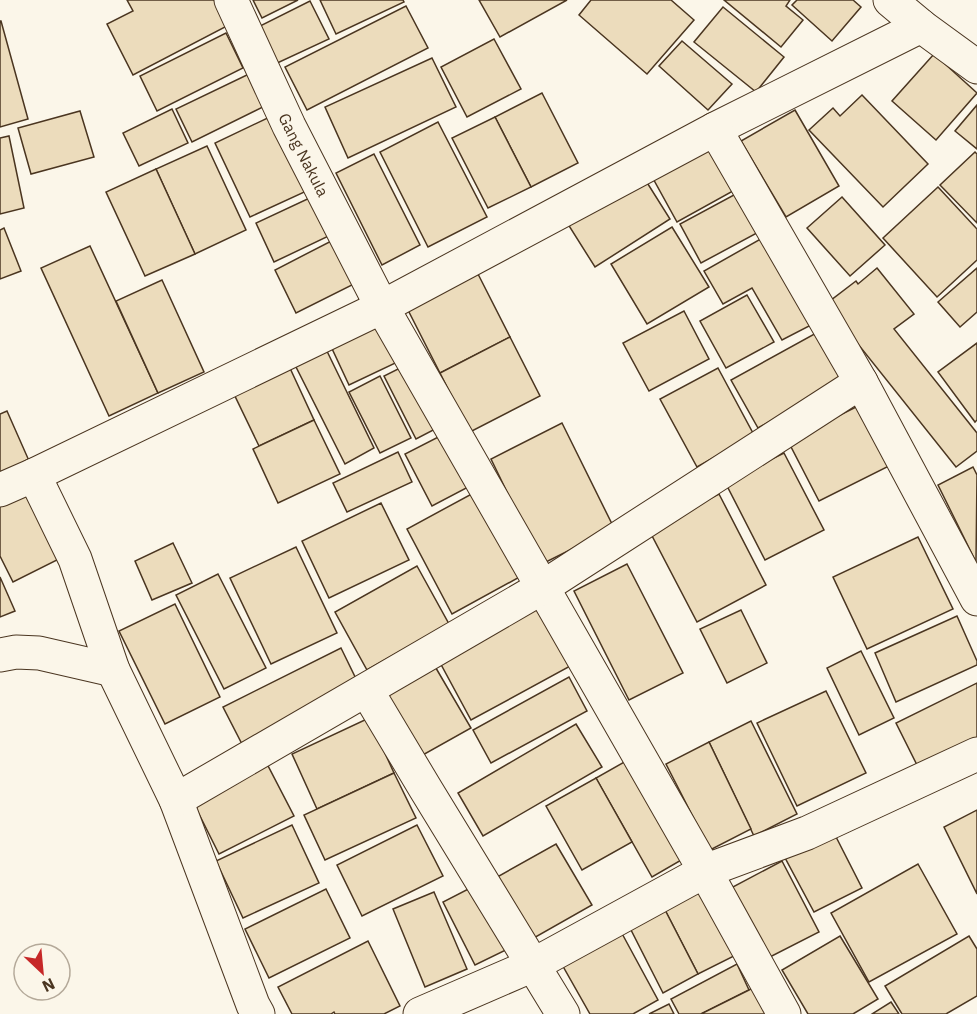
<svg xmlns="http://www.w3.org/2000/svg" width="977" height="1014" font-family="'IBM Plex Sans',sans-serif">
<style>
.building{fill:#ecdcbc;stroke:#4a3520;stroke-width:1.5}
.lines{fill:none;stroke-linecap:round;stroke-linejoin:round}
.minor-casing{stroke:#4a3520;stroke-width:35}
.minor{stroke:#fbf6e9;stroke-width:33}
.labels{text-anchor:middle;dominant-baseline:central;stroke-width:4.5;stroke-linejoin:round;paint-order:stroke}
.street-label{font-size:16px;fill:#4a3520;stroke:#fbf6e9}
</style>
<rect width="100%" height="100%" fill="#fbf6e9"/>
<g class="building">
<path d="M127,0H214L227,26L133,75L107,24L133,11Z"/>
<path d="M253,0H298L262,18Z"/>
<path d="M320,0H403L404,2L336,34Z"/>
<path d="M479,0H567L500,37Z"/>
<path d="M591,0H671L694,20L647,74L579,15Z"/>
<path d="M724,0H790L786,6L803,20L781,47Z"/>
<path d="M797,0H853L861,7L832,41L792,5Z"/>
<path d="M310,1L329,39L273,65L256,28Z"/>
<path d="M406,6L428,48L307,110L285,67Z"/>
<path d="M723,7L784,57L756,92L694,42Z"/>
<path d="M0,21H1L28,119L0,127Z"/>
<path d="M226,33L243,68L157,111L140,76Z"/>
<path d="M494,39L521,89L467,117L441,67Z"/>
<path d="M682,41L732,84L708,110L659,66Z"/>
<path d="M934,54L977,93L936,140L892,101Z"/>
<path d="M432,58L456,107L348,158L325,107Z"/>
<path d="M251,73L267,105L192,142L176,109Z"/>
<path d="M542,93L578,163L531,187L495,117Z"/>
<path d="M862,95L928,164L883,207L809,130L833,108L840,116Z"/>
<path d="M977,105V149L955,131Z"/>
<path d="M172,109L188,143L139,166L123,133Z"/>
<path d="M795,110L839,186L786,217L741,141Z"/>
<path d="M80,111L94,157L31,174L18,128Z"/>
<path d="M276,114L311,189L250,217L215,143Z"/>
<path d="M495,117L531,187L488,208L452,138Z"/>
<path d="M438,122L487,217L428,247L380,152Z"/>
<path d="M9,136L24,208L0,214V138Z"/>
<path d="M716,137L742,186L677,222L650,173Z"/>
<path d="M207,146L246,230L195,254L156,169Z"/>
<path d="M975,152L977,154V223L940,185Z"/>
<path d="M374,154L420,245L382,265L336,173Z"/>
<path d="M156,169L195,254L145,276L106,192Z"/>
<path d="M641,173L670,219L595,267L566,221Z"/>
<path d="M938,187L977,229V260L937,297L883,238Z"/>
<path d="M745,189L766,228L701,263L680,224Z"/>
<path d="M316,195L335,233L274,262L256,223Z"/>
<path d="M842,197L885,245L850,276L807,228Z"/>
<path d="M672,227L709,287L647,324L611,264Z"/>
<path d="M4,228L21,271L0,279V230Z"/>
<path d="M341,236L362,280L296,313L275,270Z"/>
<path d="M766,236L815,323L782,340L752,288L723,304L704,271Z"/>
<path d="M90,246L158,393L109,416L41,268Z"/>
<path d="M877,268L914,314L894,329L977,433V451L956,467L826,304L856,281L858,284Z"/>
<path d="M977,268V312L960,327L938,302Z"/>
<path d="M478,274L510,337L440,373L408,310Z"/>
<path d="M162,280L204,372L158,393L116,301Z"/>
<path d="M747,295L774,342L726,368L700,321Z"/>
<path d="M684,311L709,359L649,391L623,343Z"/>
<path d="M385,313L406,358L349,385L328,340Z"/>
<path d="M818,332L844,380L758,428L731,380Z"/>
<path d="M510,337L540,396L470,432L440,373Z"/>
<path d="M323,343L374,448L345,464L292,359Z"/>
<path d="M977,343V420L975,422L938,372Z"/>
<path d="M412,362L443,425L416,439L384,376Z"/>
<path d="M289,366L314,420L259,446L233,392Z"/>
<path d="M718,368L754,435L697,467L660,399Z"/>
<path d="M380,376L411,438L380,453L349,392Z"/>
<path d="M864,403L895,463L819,501L788,441Z"/>
<path d="M7,411L30,463L0,476V414Z"/>
<path d="M314,420L340,474L278,503L253,449Z"/>
<path d="M562,423L614,528L542,564L491,459Z"/>
<path d="M448,432L474,484L432,506L405,454Z"/>
<path d="M398,452L412,482L347,512L333,483Z"/>
<path d="M784,453L824,530L765,560L725,482Z"/>
<path d="M973,467L977,475L976,562L938,485Z"/>
<path d="M33,486L67,555L13,582L0,556V502Z"/>
<path d="M479,490L525,574L452,614L407,529Z"/>
<path d="M719,494L766,585L697,622L649,530Z"/>
<path d="M381,503L409,560L329,598L302,541Z"/>
<path d="M918,537L953,609L867,649L833,577Z"/>
<path d="M173,543L192,583L152,600L135,561Z"/>
<path d="M296,547L337,633L271,664L230,578Z"/>
<path d="M627,564L683,673L629,700L574,591Z"/>
<path d="M417,566L449,624L367,670L335,612Z"/>
<path d="M218,574L266,668L224,689L176,595Z"/>
<path d="M0,577L15,611L0,617Z"/>
<path d="M541,601L574,664L471,720L437,657Z"/>
<path d="M175,604L220,697L165,724L119,631Z"/>
<path d="M741,610L767,663L727,683L700,629Z"/>
<path d="M957,616L977,661V665L896,702L875,653Z"/>
<path d="M341,648L360,687L243,746L223,707Z"/>
<path d="M861,651L894,718L859,735L827,668Z"/>
<path d="M433,663L471,728L421,756L383,692Z"/>
<path d="M569,677L587,711L491,763L473,730Z"/>
<path d="M977,683V738L918,767L896,723Z"/>
<path d="M826,691L866,773L797,806L757,723Z"/>
<path d="M369,718L394,773L317,809L292,754Z"/>
<path d="M751,721L797,814L754,836L709,742Z"/>
<path d="M576,724L602,767L483,836L458,793Z"/>
<path d="M709,742L751,829L710,850L666,764Z"/>
<path d="M635,756L690,855L652,877L596,778Z"/>
<path d="M265,760L294,816L219,854L191,798Z"/>
<path d="M394,773L416,818L325,860L304,815Z"/>
<path d="M596,778L632,842L582,870L546,806Z"/>
<path d="M977,810V894L944,827Z"/>
<path d="M292,825L319,883L243,918L216,861Z"/>
<path d="M417,825L443,876L362,916L337,865Z"/>
<path d="M832,829L862,888L814,912L783,854Z"/>
<path d="M556,844L592,905L525,943L490,881Z"/>
<path d="M782,861L819,932L766,959L729,889Z"/>
<path d="M918,864L957,934L869,982L831,913Z"/>
<path d="M478,884L510,948L475,965L443,902Z"/>
<path d="M706,885L740,953L698,974L663,906Z"/>
<path d="M326,889L350,938L269,978L245,929Z"/>
<path d="M434,892L467,969L425,987L393,909Z"/>
<path d="M663,906L698,974L663,993L628,924Z"/>
<path d="M619,928L658,1000L633,1014H590L560,961Z"/>
<path d="M840,936L878,999L853,1014H808L782,970Z"/>
<path d="M969,936L977,949V996L946,1014H902L885,986Z"/>
<path d="M368,941L400,1006L384,1014H335L334,1012L331,1014H292L278,987Z"/>
<path d="M737,964L749,990L701,1014H679L671,999Z"/>
<path d="M759,984L774,1014H701L749,990Z"/>
<path d="M891,1002L899,1014H872Z"/>
<path d="M669,1004L674,1014H649Z"/>
</g>
<g class="lines">
<g class="minor-casing">
<g id="minor">
<path id="s1" d="M231,0L289,126L382,307L705,871L784,1014"/>
<path d="M890,0L921,26L977,67"/>
<path d="M715,129L921,26"/>
<path d="M34,475L75,559L113,670L176,800L253,1005L258,1014"/>
<path d="M0,490L34,475L382,307L715,129L861,382L977,599"/>
<path d="M0,655L16,652L39,653L113,670"/>
<path d="M367,691L425,788L563,1014"/>
<path d="M176,800L543,587L861,382"/>
<path d="M420,1014L533,965L705,871L807,833L977,754"/>
</g>
</g>
<use href="#minor" class="minor"/>
</g>
<g class="labels">
<g class="street-label">
<text stroke="none"><textPath href="#s1" startOffset="171">Gang Nakula</textPath></text>
</g>
</g>
<g transform="translate(42 972) rotate(154)"><circle r="28" fill="#fbf6e9" stroke="#b4a999" stroke-width="1.5"/>
<path d="M0-4.5L10 22L0 15L-10 22Z" fill="#c62828"/>
<text y="-9" font-size="16" font-weight="bold" text-anchor="middle" fill="#4a3520">N</text>
</g>
</svg>
